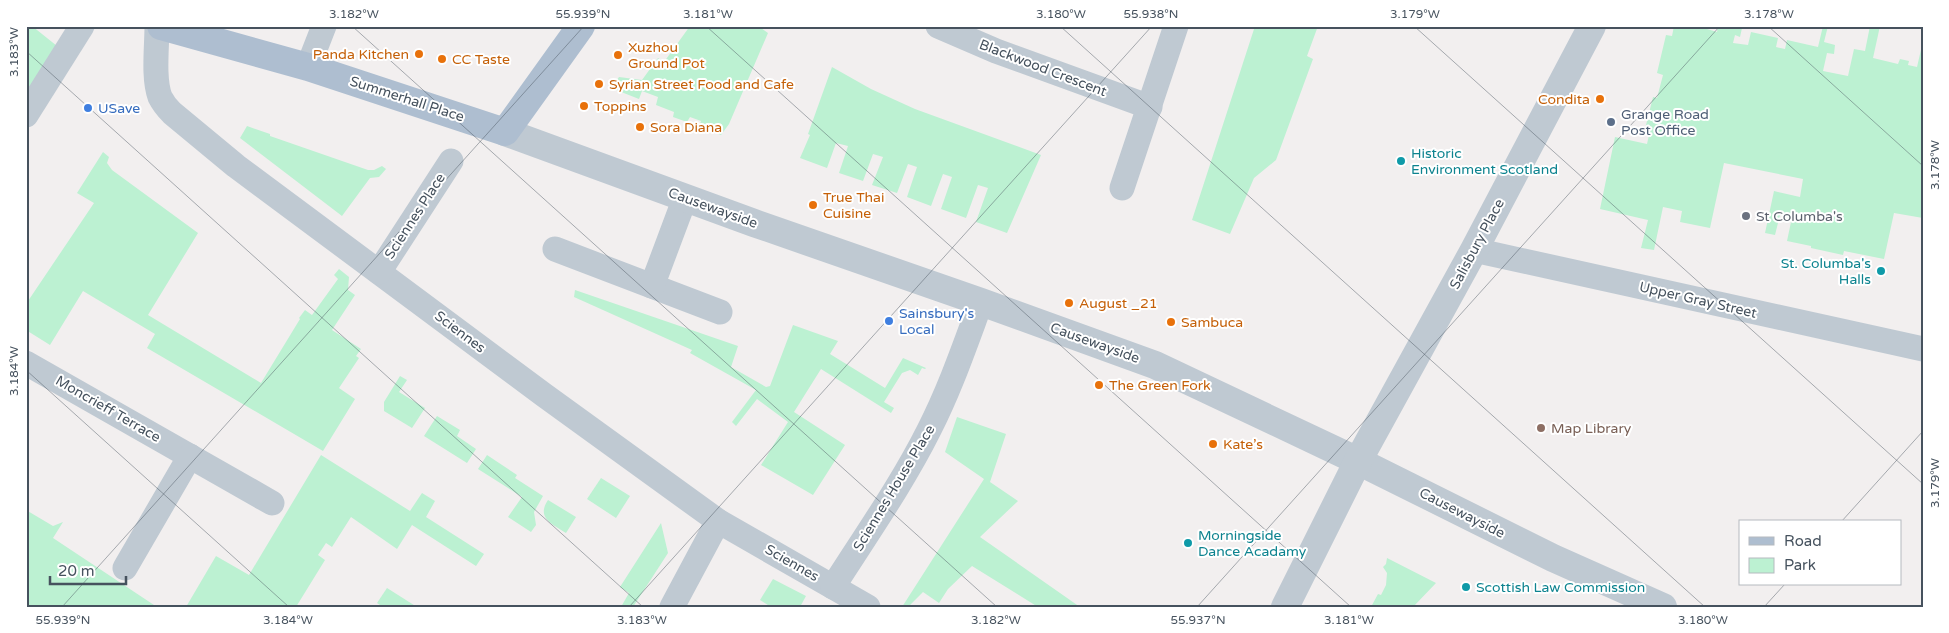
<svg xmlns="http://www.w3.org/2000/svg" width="1949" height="633" font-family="'Varela Round',sans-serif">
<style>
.green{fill:#bcf1d2}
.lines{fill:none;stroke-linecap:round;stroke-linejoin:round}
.minor{stroke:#bfc9d2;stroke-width:25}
.tertiary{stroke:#bfc9d2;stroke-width:28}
.primary{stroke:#aebed0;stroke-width:28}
.ticks{fill:none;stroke:#46525e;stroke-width:1;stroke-opacity:0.45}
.food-dot{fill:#e8710a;stroke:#fff;stroke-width:2}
.shop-dot{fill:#3f7fe0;stroke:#fff;stroke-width:2}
.service-dot{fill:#5c6f8a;stroke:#fff;stroke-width:2}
.culture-dot{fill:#0f9aa8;stroke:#fff;stroke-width:2}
.worship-dot{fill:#6b7280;stroke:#fff;stroke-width:2}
.education-dot{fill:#8d6e63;stroke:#fff;stroke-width:2}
.labels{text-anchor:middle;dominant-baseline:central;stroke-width:4;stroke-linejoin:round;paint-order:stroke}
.food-label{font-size:14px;fill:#c56008;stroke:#fff;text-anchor:start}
.street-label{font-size:14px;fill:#46525e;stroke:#fff}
.shop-label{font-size:14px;fill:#366cbe;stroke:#fff;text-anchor:start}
.service-label{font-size:14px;fill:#4e5e75;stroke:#fff;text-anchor:start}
.culture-label{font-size:14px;fill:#0d838f;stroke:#fff;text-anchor:start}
.worship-label{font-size:14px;fill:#5b616d;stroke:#fff;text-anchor:start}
.education-label{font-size:14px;fill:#785e54;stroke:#fff;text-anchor:start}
.neatline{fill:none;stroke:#46525e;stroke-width:2}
.ticks-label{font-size:12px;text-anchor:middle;fill:#46525e}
</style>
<rect width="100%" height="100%" fill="#f2efef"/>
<g class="green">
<path d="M26,26H32L57,46L26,97Z"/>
<path d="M690,26H758L768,33L729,124L721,135L699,126L701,121L690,117L687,122L673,117L674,112L656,105L658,97L642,91L639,99L611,88L619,77L642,80L658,58L664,62Z"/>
<path d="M1255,26H1318L1307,56L1313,59L1276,160L1254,178L1230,234L1192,220Z"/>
<path d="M1674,26H1708L1707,29L1717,32L1718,26L1737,29V27L1742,28L1740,37L1735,35L1733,43L1748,45L1751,32L1778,38L1776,47L1785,49L1787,40L1818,47L1823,26H1828L1824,42L1835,45L1834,54L1827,53L1823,71L1848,76L1854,49L1865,51L1870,26H1880L1873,58L1898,64L1900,59L1909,61L1908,65L1917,67L1923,41V218L1894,213L1884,259L1844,251L1843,255L1811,248V246L1787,241L1791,222L1787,221V216L1780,215L1775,235L1765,233L1774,191L1800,197L1803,179L1724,163L1710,228L1680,222L1682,211L1663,207L1654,250L1641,248L1648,220L1600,209L1615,137L1647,144L1649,135L1644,133L1653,97L1657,98L1663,75L1657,73L1666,35L1672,36Z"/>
<path d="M832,67L871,89L915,109L1041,155L1007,233L976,222L988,188L978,185L966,218L941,209L952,177L943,174L931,206L907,197L917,167L908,164L897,193L872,185L883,157L873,154L863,181L839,173L848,146L836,143L827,168L800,158L810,135L808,134Z"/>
<path d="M247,126L270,134V136L368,170H374L382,166L386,169L379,177L370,178L342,216L240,138Z"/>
<path d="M103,152L109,157L107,163L112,170L198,233L148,315L261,383L300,319L299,318L305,310L312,315L338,279L334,275L339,269L349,277L348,290L355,295L332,330L361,349L356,356L359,358L339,388L355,399L323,451L147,348L155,334L83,291L50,345L26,330V304L94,203L77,193Z"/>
<path d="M575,290L738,346L731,367L766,387L770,386L793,325L838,341L830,354L885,388L903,358L926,368L925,369L922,368L918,375L910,370L902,373L884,402L894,408L891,413L821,369L794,412L845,445L813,495L761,465L788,422L757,399L736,426L732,422L756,390L690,353L692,350L574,297Z"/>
<path d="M400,376L407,380L399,392L425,408L412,428L384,411V402Z"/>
<path d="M437,416L460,430L457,436L476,449L467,463L424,436Z"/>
<path d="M957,417L1006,434L990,482L1018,501L980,537L1080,607H1038L972,566L948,589L939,603L923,592L908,607H902L984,479L945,452Z"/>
<path d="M321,455L410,511L422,493L435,501L426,517L484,554L476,566L412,525L397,549L351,517L332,547L326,543L318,555L325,560L296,607H274L271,605L269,607H186L216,556L249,575Z"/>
<path d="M487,455L517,475L515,478L543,496L534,512L536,525L531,532L508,517L522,497L478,469Z"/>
<path d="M601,478L630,496L616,518L587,499Z"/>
<path d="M548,500L576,517L566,533C552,524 536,518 548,500Z"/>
<path d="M26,510L53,526L63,522L53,538L157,607H26Z"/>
<path d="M661,523L668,553L633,607H621L629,593L620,587Z"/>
<path d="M1387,558L1436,583L1413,607H1371L1378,594L1381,595L1386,585L1387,573L1383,567L1386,564Z"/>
<path d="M773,579L806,596L800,607H771L760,600Z"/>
<path d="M387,588L417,607H383L377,603Z"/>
</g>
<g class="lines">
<g class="minor">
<path d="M157,26C157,47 153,78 160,97C163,103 167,108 172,113L236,166L544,395L718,521L868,607"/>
<path d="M938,26L996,51L1150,107"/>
<path d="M308,67L324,26"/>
<path d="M26,115L82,26"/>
<path d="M1122,188L1176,26"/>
<path d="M555,249L720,312"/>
<path d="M1474,250L1923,349"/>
<path d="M379,272L451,161"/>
<path d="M652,286L685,198"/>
<path d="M26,363L272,503"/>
<path d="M125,568L190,456"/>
<path d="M833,587C866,535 902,484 929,430C950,389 965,345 981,302"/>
<path d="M672,607L718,521"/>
</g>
<g class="tertiary">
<path d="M505,132L754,223L981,302L1155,365L1358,461L1553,558L1663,607"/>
<path d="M1285,607L1358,461L1474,250L1592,26"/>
</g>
<path class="primary" d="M161,26L308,67L505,132L581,26"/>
</g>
<path class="ticks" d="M352,26L997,607M706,26L1351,607M1060,26L1705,607M1414,26L1923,484M1768,26L1923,166M26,51L643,607M26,370L289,607M1841,522L1923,431M62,607L584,26M629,607L1152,26M1197,607L1720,26M1764,607L1785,584"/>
<g class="food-dot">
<circle cx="419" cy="54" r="5"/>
<circle cx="618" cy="55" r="5"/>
<circle cx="442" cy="59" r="5"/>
<circle cx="599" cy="84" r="5"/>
<circle cx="1600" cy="99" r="5"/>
<circle cx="584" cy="106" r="5"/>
<circle cx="640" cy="127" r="5"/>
<circle cx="813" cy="205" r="5"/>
<circle cx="1069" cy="303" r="5"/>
<circle cx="1171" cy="322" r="5"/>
<circle cx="1099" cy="385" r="5"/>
<circle cx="1213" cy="444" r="5"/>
</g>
<g class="shop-dot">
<circle cx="88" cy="108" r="5"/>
<circle cx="889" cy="321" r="5"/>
</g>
<circle class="service-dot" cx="1611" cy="122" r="5"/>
<g class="culture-dot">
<circle cx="1401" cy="161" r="5"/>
<circle cx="1881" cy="271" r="5"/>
<circle cx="1188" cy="543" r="5"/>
<circle cx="1466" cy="587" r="5"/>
</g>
<circle class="worship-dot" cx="1746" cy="216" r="5"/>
<circle class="education-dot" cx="1541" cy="428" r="5"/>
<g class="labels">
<g class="food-label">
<text x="628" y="47">Xuzhou<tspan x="628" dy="16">Ground Pot</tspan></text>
<text x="409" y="54" text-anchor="end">Panda Kitchen</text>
<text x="452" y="59">CC Taste</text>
<text x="609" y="84">Syrian Street Food and Cafe</text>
<text x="1590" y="99" text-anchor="end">Condita</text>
<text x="594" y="106">Toppins</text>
<text x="650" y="127">Sora Diana</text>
<text x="823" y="197">True Thai<tspan x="823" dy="16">Cuisine</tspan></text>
<text x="1079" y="303">August _21</text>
<text x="1181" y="322">Sambuca</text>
<text x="1109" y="385">The Green Fork</text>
<text x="1223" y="444">Kate’s</text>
</g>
<g class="street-label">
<text transform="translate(1043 68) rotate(21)">Blackwood Crescent</text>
<text transform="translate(407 99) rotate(18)">Summerhall Place</text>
<text transform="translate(713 208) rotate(20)">Causewayside</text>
<text transform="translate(415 216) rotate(-57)">Sciennes Place</text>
<text transform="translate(1477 244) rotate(-62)">Salisbury Place</text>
<text transform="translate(1698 300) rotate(13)">Upper Gray Street</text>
<text transform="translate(460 332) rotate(37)">Sciennes</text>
<text transform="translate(1095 343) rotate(20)">Causewayside</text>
<text transform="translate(108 409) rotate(30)">Moncrieff Terrace</text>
<text transform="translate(894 488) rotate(-59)">Sciennes House Place</text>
<text transform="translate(1462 513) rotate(27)">Causewayside</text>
<text transform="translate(792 563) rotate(30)">Sciennes</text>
</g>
<g class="shop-label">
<text x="98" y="108">USave</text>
<text x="899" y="313">Sainsbury's<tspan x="899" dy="16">Local</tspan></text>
</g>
<g class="service-label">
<text x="1621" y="114">Grange Road<tspan x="1621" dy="16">Post Office</tspan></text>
</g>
<g class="culture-label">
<text x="1411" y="153">Historic<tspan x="1411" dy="16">Environment Scotland</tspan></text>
<text x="1871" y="263" text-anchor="end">St. Columba's<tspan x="1871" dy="16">Halls</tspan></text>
<text x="1198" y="535">Morningside<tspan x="1198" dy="16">Dance Acadamy</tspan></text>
<text x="1476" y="587">Scottish Law Commission</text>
</g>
<g class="worship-label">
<text x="1756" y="216">St Columba's</text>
</g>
<g class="education-label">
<text x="1551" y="428">Map Library</text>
</g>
</g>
<rect width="1949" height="633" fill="none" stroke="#ffffff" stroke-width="55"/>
<rect x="1739" y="520" width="162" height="65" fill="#ffffff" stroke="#b5babf"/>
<rect x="1749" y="537" width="25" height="8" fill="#aebed0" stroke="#b5babf"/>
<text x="1784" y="546" font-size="15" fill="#46525e">Road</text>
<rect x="1749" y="558" width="25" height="15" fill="#bcf1d2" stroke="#b5babf"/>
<text x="1784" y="570" font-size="15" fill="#46525e">Park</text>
<path d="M50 576v8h76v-8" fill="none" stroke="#46525e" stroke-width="2.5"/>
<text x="58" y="576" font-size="15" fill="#46525e" stroke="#ffffff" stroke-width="4" paint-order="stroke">20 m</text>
<rect x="28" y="28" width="1894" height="578" class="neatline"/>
<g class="ticks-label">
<text x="354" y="18">3.182°W</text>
<text x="583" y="18">55.939°N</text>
<text x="708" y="18">3.181°W</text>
<text x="1061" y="18">3.180°W</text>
<text x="1151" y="18">55.938°N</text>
<text x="1415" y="18">3.179°W</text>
<text x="1769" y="18">3.178°W</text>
<text transform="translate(14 52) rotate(-90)" y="4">3.183°W</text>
<text transform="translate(1935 165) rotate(-90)" y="4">3.178°W</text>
<text transform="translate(14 371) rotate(-90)" y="4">3.184°W</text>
<text transform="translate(1935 483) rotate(-90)" y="4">3.179°W</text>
<text x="63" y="624">55.939°N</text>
<text x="288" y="624">3.184°W</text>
<text x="642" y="624">3.183°W</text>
<text x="996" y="624">3.182°W</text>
<text x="1198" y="624">55.937°N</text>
<text x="1349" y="624">3.181°W</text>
<text x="1703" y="624">3.180°W</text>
</g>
</svg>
